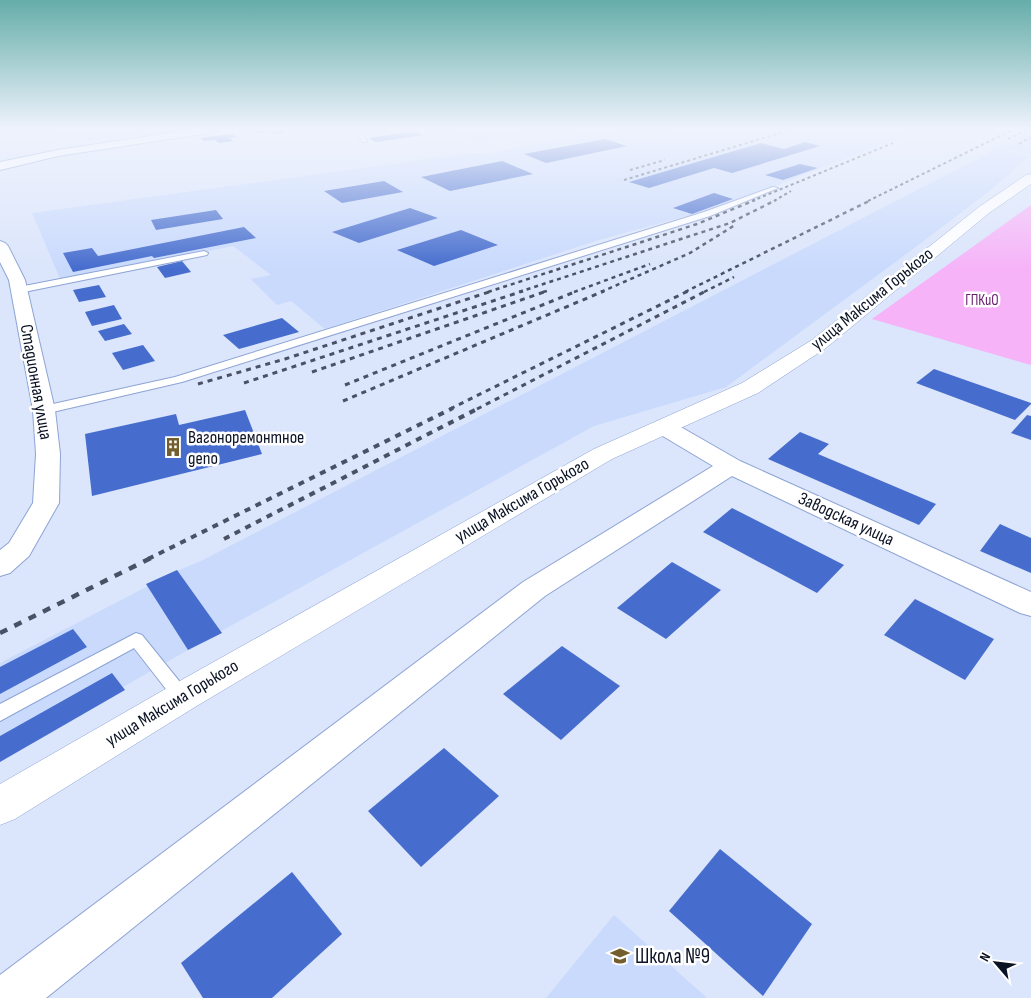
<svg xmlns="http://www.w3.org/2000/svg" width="1031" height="998" font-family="'Sofia Sans Condensed',sans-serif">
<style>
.built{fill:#c9dafd}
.green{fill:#f6b3f8}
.building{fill:#466dce}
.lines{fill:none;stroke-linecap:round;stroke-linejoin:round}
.service-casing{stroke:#8da4d5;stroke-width:2}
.minor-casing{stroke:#8da4d5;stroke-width:2}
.tertiary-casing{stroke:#8da4d5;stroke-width:1}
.service{fill:#fff;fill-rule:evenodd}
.minor{fill:#fff;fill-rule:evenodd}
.tertiary{fill:#fff;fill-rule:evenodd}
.rail-far4{stroke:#495265;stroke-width:2;stroke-dasharray:3 3;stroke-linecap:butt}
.rail-far3{stroke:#495265;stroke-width:2.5;stroke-dasharray:4 4;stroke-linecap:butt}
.rail-far2{stroke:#495265;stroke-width:3;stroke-dasharray:5 5;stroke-linecap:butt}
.rail-far1{stroke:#495265;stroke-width:4;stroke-dasharray:6 6;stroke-linecap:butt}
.rail{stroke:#495265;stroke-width:4.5;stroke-dasharray:8 8;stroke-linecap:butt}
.labels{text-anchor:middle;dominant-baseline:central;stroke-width:5;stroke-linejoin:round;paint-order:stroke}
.far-park-label{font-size:15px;fill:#691b6e;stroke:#fff}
.street-label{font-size:18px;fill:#0a1224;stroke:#fff}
.poi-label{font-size:18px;fill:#0a1224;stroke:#fff;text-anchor:start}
.near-poi-label{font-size:21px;fill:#0a1224;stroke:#fff;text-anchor:start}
</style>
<rect width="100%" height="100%" fill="#dbe5fb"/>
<g class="built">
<path d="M21,130H175L91,141Z"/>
<path d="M449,130H541L481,143Z"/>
<path d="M593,130L643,140L685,130H919L726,205L599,240L325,329L291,301L277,305L251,279L271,275L233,246L61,281L32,213L474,153L484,155Z"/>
<path d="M1031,130V154L996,148Z"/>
<path d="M996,149L1030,156L987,193L917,246L726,387L594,426L223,630L0,757V663L177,571L201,561Z"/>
<path d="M614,915L707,998H546Z"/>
</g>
<path class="green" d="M1031,205V365L872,319Z"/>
<g class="building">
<path d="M253,130H281L286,133L274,134L269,132L258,133Z"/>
<path d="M415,131L423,135L376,142L369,138Z"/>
<path d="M233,134L237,137L229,138L233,141L219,143L215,140L204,141L200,138Z"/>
<path d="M605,139L627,146L546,163L524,154Z"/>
<path d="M805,142L820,146L732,173L714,168L649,188L629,182L761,143L784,149Z"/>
<path d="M502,161L533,174L450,191L421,177Z"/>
<path d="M800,164L818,168L783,180L765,175Z"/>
<path d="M384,181L403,192L342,203L324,191Z"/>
<path d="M714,193L733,199L692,214L673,208Z"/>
<path d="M410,208L438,218L359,243L332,232Z"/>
<path d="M216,210L223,219L156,230L151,220Z"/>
<path d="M244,227L256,238L154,258L152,256L73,272L63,253L92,248L98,256Z"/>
<path d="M461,230L498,245L434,266L397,250Z"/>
<path d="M182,261L191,272L165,278L157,267Z"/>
<path d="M99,285L106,297L79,302L73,290Z"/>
<path d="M114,305L122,319L92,326L85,312Z"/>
<path d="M282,318L299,332L239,349L223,335Z"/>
<path d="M124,324L132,334L105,341L98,331Z"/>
<path d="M143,345L155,361L123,370L112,353Z"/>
<path d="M934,369L1031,403V404L1015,420L916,383Z"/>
<path d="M245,410L262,454L92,496L85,434L176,414L179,425Z"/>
<path d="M1027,415L1031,416V440L1011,433Z"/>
<path d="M800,432L829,444L818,454L936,504L919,525L768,459Z"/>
<path d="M732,508L844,565L817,593L703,532Z"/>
<path d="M1000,524L1031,538V573L980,551Z"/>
<path d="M672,562L721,590L666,639L617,608Z"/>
<path d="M177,570L222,633L188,650L146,584Z"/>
<path d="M915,599L994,639L965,680L884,635Z"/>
<path d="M73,629L87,647L0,694V667Z"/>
<path d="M562,646L620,686L561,740L503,694Z"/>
<path d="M112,673L125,690L0,762V736Z"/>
<path d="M444,748L499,796L421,867L368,811Z"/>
<path d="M720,849L812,924L763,996L669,911Z"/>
<path d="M292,872L342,934L272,998H203L181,963Z"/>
</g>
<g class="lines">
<g class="service-casing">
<g id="service">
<path d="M353,130H359L367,142H363Z"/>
<path d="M456,130H463L460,132Z"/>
<path d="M773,187L778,188L710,216L182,382L44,414L38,410L44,406L175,377L704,212Z"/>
<path d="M204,251L208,253L207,255L19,293L14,290L19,287Z"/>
<path d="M136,633L142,635L188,692L191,697L188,702L182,704L176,702L134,648L0,721V704Z"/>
</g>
</g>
<g class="minor-casing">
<g id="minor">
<path d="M190,130H214L209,133L58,156L0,170V162L58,150Z"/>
<path d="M0,241L5,243L8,246L25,280L55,410L60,454L59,503L29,556L10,573L0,576V550L9,543L33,503L36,454L33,410L9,280L0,262Z"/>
<path d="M664,420L672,422L740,461L1031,592V616L1020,613L732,476L545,596L46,998H0V975L523,582L713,466L656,432L652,427L656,422Z"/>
</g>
</g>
<g class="tertiary-casing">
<path id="tertiary" d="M1031,174V184L989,213L826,348L758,393L612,459L195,707L15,819L0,825V784L169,687L594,449L742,383L812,340L979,207L1026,175Z"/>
</g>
<use href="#service" class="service"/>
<use href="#minor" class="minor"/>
<use href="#tertiary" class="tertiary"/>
<g class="rail-far4">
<path d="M1008,139L1026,130"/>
<path d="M1019,144L1031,137"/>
<path d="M630,170L665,160"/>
<path d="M624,180L790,130"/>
<path d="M752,201L893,143"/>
<path d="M774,201L791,191"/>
<path d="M868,201L1012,130"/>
</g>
<g class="rail-far3">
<path d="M488,292L697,224L755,200"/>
<path d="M519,292L730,223L776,200"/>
<path d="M543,292L547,291"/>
<path d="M574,292L650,264"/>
<path d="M601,292L690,253L735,225"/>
<path d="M685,292L871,200"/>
<path d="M704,292L734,277"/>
</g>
<g class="rail-far2">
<path d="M312,372L547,291"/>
<path d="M244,383L523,291"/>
<path d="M198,384L285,359L492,291"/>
<path d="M345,385L577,291"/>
<path d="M343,401L604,291"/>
<path d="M450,409L688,291"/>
<path d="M477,409L706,291"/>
</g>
<g class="rail-far1">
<path d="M224,539L479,408"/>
<path d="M148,559L453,408"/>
</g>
<path class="rail" d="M0,633L151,558"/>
</g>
<linearGradient id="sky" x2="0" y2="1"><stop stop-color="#65ada9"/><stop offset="0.48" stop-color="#eff3fd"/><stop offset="1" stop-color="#eff3fd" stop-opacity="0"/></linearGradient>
<rect width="1031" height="269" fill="url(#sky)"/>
<defs>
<g id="building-bare" transform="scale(1.5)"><path d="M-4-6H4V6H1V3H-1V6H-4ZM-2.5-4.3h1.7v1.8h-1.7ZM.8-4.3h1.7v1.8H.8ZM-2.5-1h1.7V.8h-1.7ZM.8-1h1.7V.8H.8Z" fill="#745e2e" stroke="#fff" stroke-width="2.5" paint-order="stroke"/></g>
<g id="school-bare" transform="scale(1.5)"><path d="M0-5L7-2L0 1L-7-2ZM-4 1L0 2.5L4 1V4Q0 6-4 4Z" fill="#745e2e" stroke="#fff" stroke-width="2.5" paint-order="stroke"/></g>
</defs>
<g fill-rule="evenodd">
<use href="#building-bare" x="173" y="447"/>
<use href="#school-bare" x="620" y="956"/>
</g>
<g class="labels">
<g class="far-park-label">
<text x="982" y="300">ГПКиО</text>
</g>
<g class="street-label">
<text transform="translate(872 299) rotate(-39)">улица Максима Горького</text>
<text transform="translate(36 382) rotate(80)">Стадионная улица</text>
<text transform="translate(522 500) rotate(-30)">улица Максима Горького</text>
<text transform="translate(846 519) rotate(25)">Заводская улица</text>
<text transform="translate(172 703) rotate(-31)">улица Максима Горького</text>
</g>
<g class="poi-label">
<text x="188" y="437">Вагоноремонтное<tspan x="188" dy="21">депо</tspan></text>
</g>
<g class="near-poi-label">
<text x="635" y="956">Школа №9</text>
</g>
</g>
<g transform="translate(996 963) rotate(298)" stroke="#ffffff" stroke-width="4" paint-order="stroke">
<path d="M0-4L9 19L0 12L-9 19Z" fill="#0a1224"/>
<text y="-8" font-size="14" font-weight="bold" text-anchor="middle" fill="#0a1224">N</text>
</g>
</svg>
